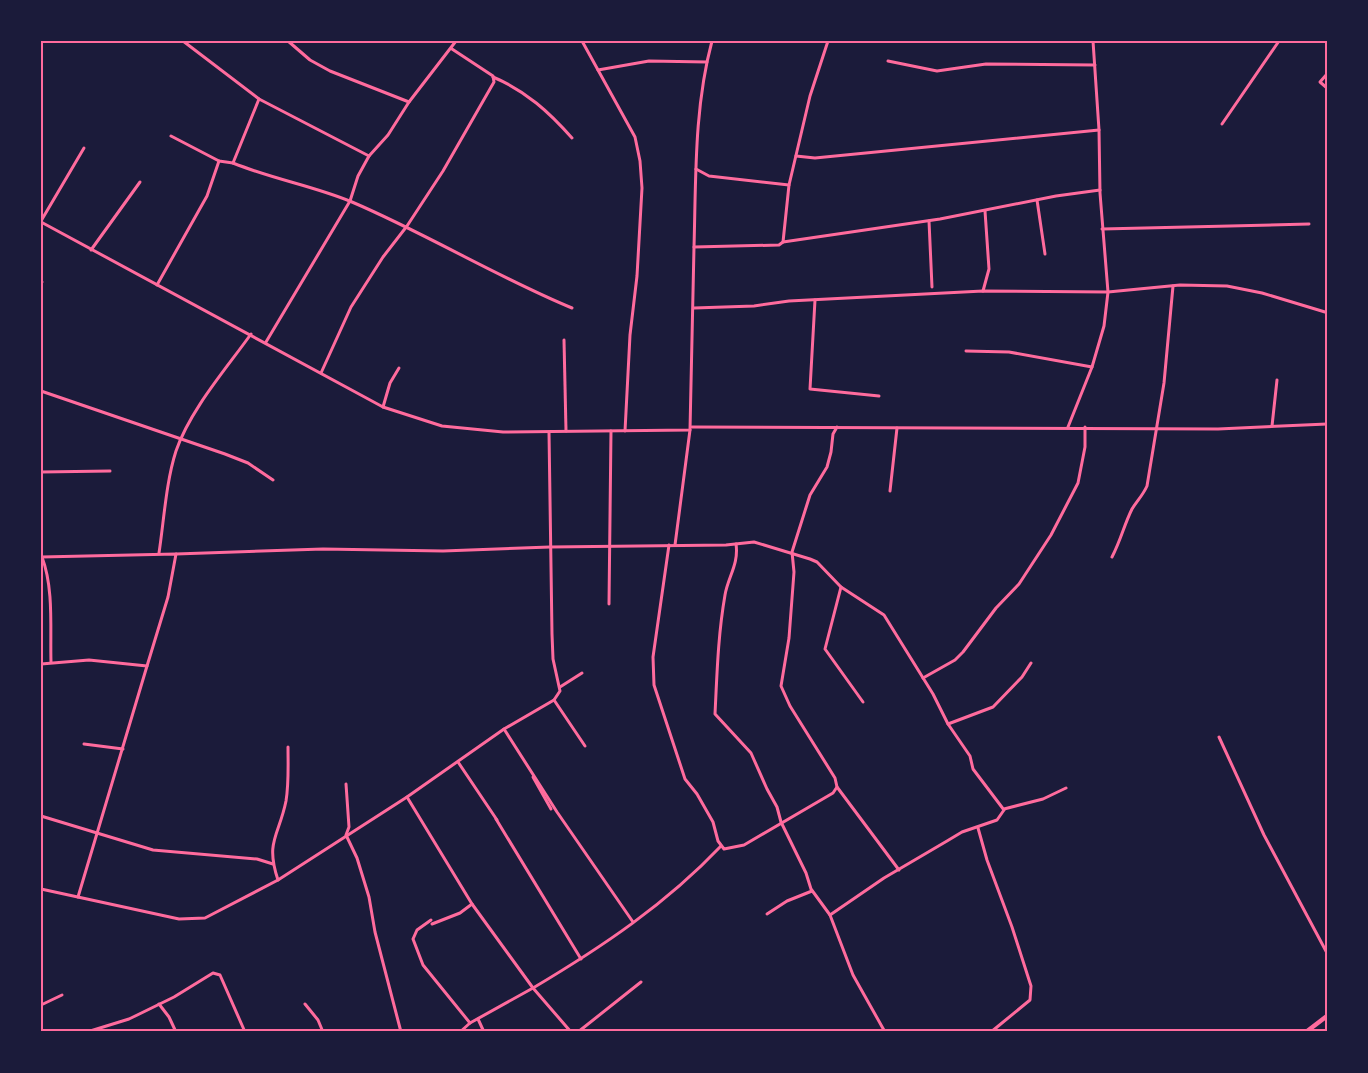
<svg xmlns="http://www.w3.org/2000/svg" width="1368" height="1073" font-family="'Roboto Serif',serif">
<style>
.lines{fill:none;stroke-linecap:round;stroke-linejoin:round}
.minor{stroke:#ff6b9d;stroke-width:3}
.tertiary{stroke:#ff6b9d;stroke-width:4.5}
.neatline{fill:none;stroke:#ff6b9d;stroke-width:2}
</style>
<rect width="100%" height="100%" fill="#1b1b3a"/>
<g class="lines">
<g class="minor">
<path d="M183,41L259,99L369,156"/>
<path d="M288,41L310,60L330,71L409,102"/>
<path d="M582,41L635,137L640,161L642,188L637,276L630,335L625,431"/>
<path d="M888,61L937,71L986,64L1095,65"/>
<path d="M598,70L649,61L707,62"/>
<path d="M1327,74L1320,82L1327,88"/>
<path d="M493,77C526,91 549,112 572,138"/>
<path d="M1222,124L1279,41"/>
<path d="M171,136L219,161L233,163L259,99"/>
<path d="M796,156L815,158L1099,130"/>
<path d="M233,163C272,179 314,186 352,202C427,234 497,277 572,308"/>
<path d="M696,169L709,176L789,185"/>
<path d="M1037,200L1045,254"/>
<path d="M41,221L84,148"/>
<path d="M929,221L932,287"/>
<path d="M41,222L383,407L442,426L503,432L690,430L694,247L779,245L783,242L789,185L810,96L828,41"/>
<path d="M1102,229L1309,224"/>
<path d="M783,242L940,219L1056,196L1100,190"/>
<path d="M694,247C696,179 694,108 712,41"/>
<path d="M91,250L140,182"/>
<path d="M41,281L42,282"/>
<path d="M157,285L207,196L219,161"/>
<path d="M983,291L989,269L985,211"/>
<path d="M815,300L810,389L879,396"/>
<path d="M694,308L754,306L789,301L983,291L1108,292L1180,285L1227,286L1262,293L1325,312"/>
<path d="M564,340L566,431"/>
<path d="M266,342L350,201L358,176L369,156L388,135L409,102L456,41"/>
<path d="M966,351L1009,352L1092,367"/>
<path d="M321,373L351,307L383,257L407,226L443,171L494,82L493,76L452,49"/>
<path d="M41,391L225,454L248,463L273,480"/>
<path d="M383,407L390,383L399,368"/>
<path d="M1272,426L1277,380"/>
<path d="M692,427L1218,429L1327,424"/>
<path d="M1068,427L1092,367L1104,326L1108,292L1100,193L1099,130L1093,41"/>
<path d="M41,472L110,471"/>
<path d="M890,491L897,428"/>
<path d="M736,544C739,564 728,577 725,595C718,635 717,674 715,714L751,753L767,789L777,807L781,822L806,873L811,889L830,915L853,975L885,1032"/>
<path d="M669,545L653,657L654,685L685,779L697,794L713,822L718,841L724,849L744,845L833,793L837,787L835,778L790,706L781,686L789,638L794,572L792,552L810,495L827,467L831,452L833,434L837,427"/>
<path d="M675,545L690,430"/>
<path d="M159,553C164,520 166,482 176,451C190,410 226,369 251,334"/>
<path d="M176,554L323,549L443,551L550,547L726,545L754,542L810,559L817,562L841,587L884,615L933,694L948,724L970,756L973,769L1004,810L997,820L962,832L947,841L884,878L830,915"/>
<path d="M41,557L176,554L168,597L147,666L89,660L41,664"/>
<path d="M42,557C54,589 50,629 51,662"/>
<path d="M1112,557C1121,540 1124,525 1132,509C1137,501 1143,495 1147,486L1164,383L1173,286"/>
<path d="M841,587L825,649L863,702"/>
<path d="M609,604L611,431"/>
<path d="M923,678L955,660L963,652L996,608L1019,584L1051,535L1078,483L1085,447V427"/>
<path d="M560,687L582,673"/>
<path d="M554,700L585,746"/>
<path d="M948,724L993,707L1022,677L1031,663"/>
<path d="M504,729L557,812L633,922"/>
<path d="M1219,737L1264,835L1327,953"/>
<path d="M84,744L123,749"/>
<path d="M458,762L497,820"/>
<path d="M533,777L551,809"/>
<path d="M346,784L349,827L346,835L357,858L369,897L375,932L401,1032"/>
<path d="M837,787L899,870"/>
<path d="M407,797L472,904L533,988L470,1023L460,1032"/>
<path d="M1004,809L1043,799L1066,788"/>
<path d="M41,816L153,850L257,859L273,864"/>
<path d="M496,819L581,959"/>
<path d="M978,828L987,860L1012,927L1031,986L1030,1000L991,1032"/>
<path d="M278,880C265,841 279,836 286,801C289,783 288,765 288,747"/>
<path d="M41,889L179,919L205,918L278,880L407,797L504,729L554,700L560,691L553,659L552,634L549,432"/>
<path d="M78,897L147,666"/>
<path d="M767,914L787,901L812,891"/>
<path d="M431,920L417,930L413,939L423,965L470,1023"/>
<path d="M432,924L460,913L472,904"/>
<path d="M159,1004L169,1017L176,1032"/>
<path d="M305,1004L318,1020L323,1032"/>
<path d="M41,1005L62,995"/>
<path d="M478,1019L484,1032"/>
<path d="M87,1032L129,1019L174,997L213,973L220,975L245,1032"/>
<path d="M571,1032L533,988C602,947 666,904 721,846"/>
<path d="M578,1032L641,982"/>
</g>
<path class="tertiary" d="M1306,1032L1327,1016"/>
</g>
<rect width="1368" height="1073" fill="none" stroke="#1b1b3a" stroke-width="85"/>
<rect x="42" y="42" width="1284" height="988" class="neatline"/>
</svg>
